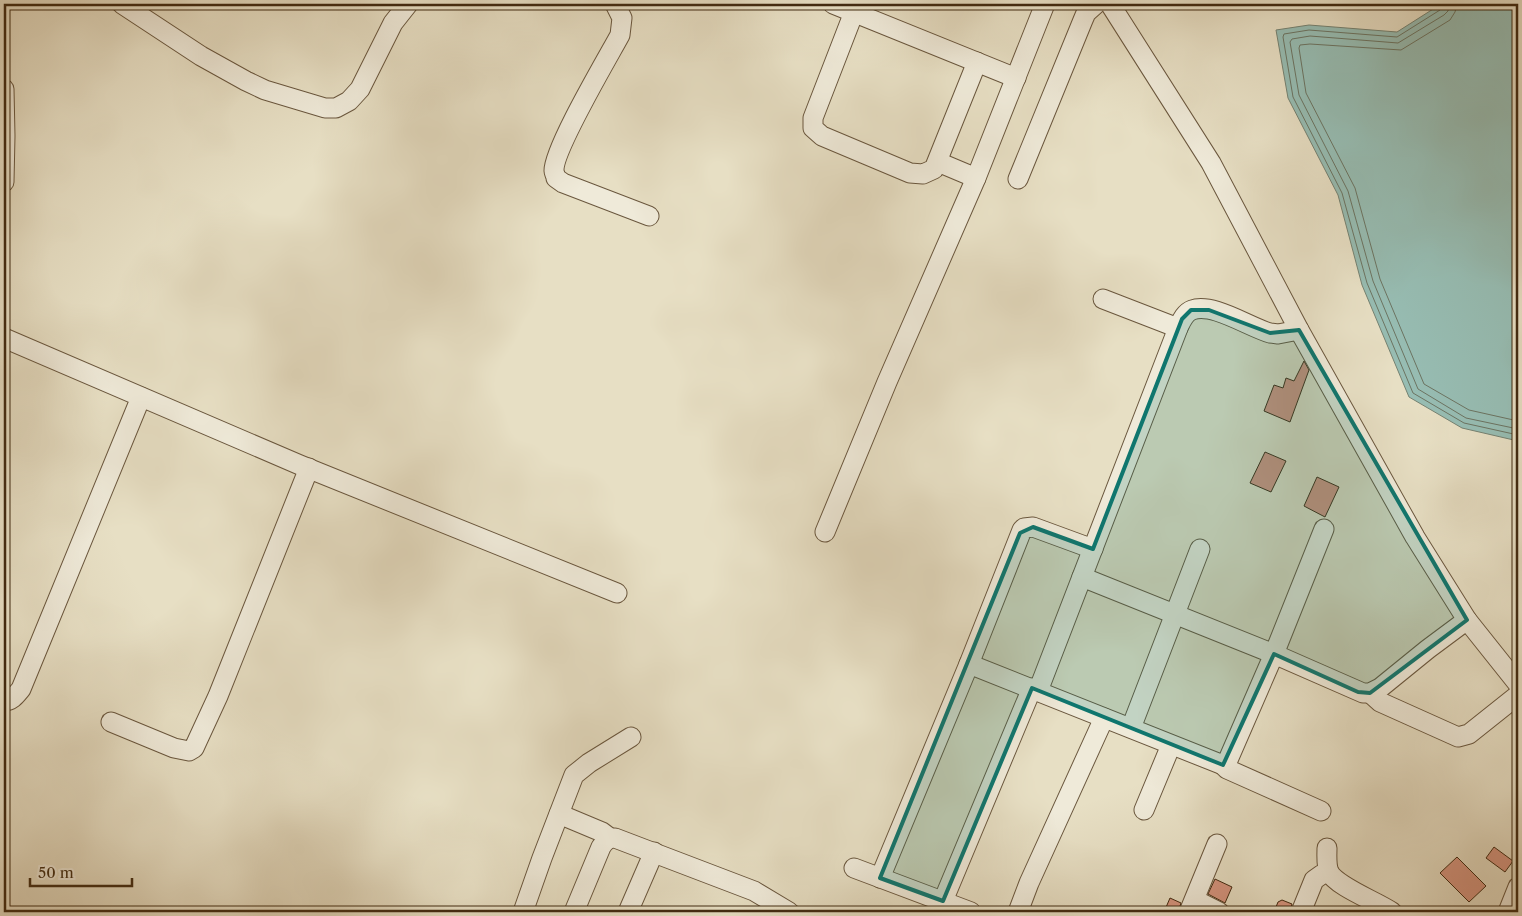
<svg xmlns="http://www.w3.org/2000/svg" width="1522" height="916" font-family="'Libre Caslon Text',serif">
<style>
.water{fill:#97bdb3;stroke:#758272}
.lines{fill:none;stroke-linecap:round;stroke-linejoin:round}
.shore{stroke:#6c7462;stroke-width:1}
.building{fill:#d69580;stroke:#412a11}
.minor-casing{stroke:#6a573e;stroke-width:21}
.minor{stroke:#efead9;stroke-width:19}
.marked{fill:#0f766e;fill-opacity:0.2;stroke:#0f766e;stroke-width:4;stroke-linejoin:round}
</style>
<rect width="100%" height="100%" fill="#e7dfc4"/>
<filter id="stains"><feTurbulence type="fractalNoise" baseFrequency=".004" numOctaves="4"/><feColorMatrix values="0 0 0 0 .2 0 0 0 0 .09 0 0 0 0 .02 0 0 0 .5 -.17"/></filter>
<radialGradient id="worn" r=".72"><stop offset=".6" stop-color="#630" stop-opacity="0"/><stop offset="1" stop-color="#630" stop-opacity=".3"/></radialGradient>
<path class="water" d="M1441,4H1518V441L1462,428L1409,397L1362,285L1338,195L1288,98L1276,30L1309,25L1397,32Z"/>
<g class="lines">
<g class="shore">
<path d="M1443,4L1440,10L1397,37L1309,30L1284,34L1283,37L1293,97L1342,193L1367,283L1413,393L1464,423L1518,435"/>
<path d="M1449,4L1448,11L1444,15L1398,43L1310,36L1292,39L1290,42L1299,95L1348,191L1373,281L1418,389L1466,418L1518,429"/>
<path d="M1457,4L1455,12L1450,20L1401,50L1310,44L1300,45L1299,48L1306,93L1355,188L1380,279L1424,384L1469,410L1518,421"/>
</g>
</g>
<g class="building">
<path d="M1304,361L1309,370L1290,422L1264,411L1274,385L1283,388L1286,378L1294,381Z"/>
<path d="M1265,452L1286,461L1271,492L1250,483Z"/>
<path d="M1317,477L1339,487L1325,517L1304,506Z"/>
<path d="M1494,847L1513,861L1505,872L1486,858Z"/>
<path d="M1457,857L1486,886L1469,902L1440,873Z"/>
<path d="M1215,879L1232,887L1225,903L1208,894Z"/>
<path d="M1170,898L1181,903L1178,912H1164Z"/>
<path d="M1282,900L1292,904L1290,912H1274L1278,902Z"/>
</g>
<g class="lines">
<g class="minor-casing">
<g id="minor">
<path d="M122,4L201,56L246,81L265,90L325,108H336L349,101L360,89L393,23L408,4"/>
<path d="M615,4L622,18L620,35C607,59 553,150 554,171C554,173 556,176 556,178L563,183L649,216"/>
<path d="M833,4L1016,78"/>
<path d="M1110,4L1211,163L1299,330L1415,537L1467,620L1518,684"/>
<path d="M854,12L813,118V128L822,136L910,173L923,174L934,169L977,62"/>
<path d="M4,89L5,136L4,182"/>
<path d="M938,162L976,178"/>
<path d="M1018,179L1083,20L1086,13L1096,4"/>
<path d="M1103,299L1178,328"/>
<path d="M4,338L300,465L617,593"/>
<path d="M825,532L887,382L976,178L1045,4"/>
<path d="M1082,577L1274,654L1363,693H1370L1380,688L1428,649L1467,620"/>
<path d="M969,664L1223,765L1228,760L1274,654L1324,529"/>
<path d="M1038,691L1178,328C1181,322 1184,313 1192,310C1212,302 1249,327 1270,333L1278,334L1299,330"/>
<path d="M1370,693L1380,702L1458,737L1469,734L1518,695"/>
<path d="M4,701C12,701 16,695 21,689L141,397"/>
<path d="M111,722L174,748L189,751L194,748L218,696L309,468"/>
<path d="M1131,728L1200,549"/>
<path d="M1223,765L1227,769L1321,811"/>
<path d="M1144,810L1171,745"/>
<path d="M559,814L602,832L610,838"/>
<path d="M1327,848C1327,856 1326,865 1329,872C1337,887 1376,901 1392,912"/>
<path d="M854,868L971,912"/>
<path d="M880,878L969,664L1022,530L1024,528L1033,527L1093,549"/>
<path d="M1195,900L1219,912"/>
<path d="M943,901L1032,688"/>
<path d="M523,912L542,858L574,775L589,763L631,737"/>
<path d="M574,912L601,847C605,841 608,838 615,838L754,891L789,912"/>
<path d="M628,912L654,852"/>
<path d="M1018,912L1029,883L1104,718"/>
<path d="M1189,912L1217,844"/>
<path d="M1301,912L1314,880L1321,875L1329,872"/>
<path d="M1508,912L1518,887"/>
</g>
</g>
<use href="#minor" class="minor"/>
</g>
<path class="marked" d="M1191,310H1209L1270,333L1299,330L1467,620L1370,693L1358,692L1274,654L1223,765L1032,688L943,901L880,878L1020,533L1033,527L1093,549L1182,319Z"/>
<rect width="1522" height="916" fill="none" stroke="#e7dfc4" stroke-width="20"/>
<rect x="5" y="5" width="1512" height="906" fill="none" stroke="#412a11" stroke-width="2.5"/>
<rect x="10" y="10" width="1502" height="896" fill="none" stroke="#412a11"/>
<path d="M30 878v8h102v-8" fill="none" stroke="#412a11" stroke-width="2.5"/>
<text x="38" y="878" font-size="15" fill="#412a11" stroke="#efead9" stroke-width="4" paint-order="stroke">50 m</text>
<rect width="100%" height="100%" filter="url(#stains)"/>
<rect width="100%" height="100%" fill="url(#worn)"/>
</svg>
